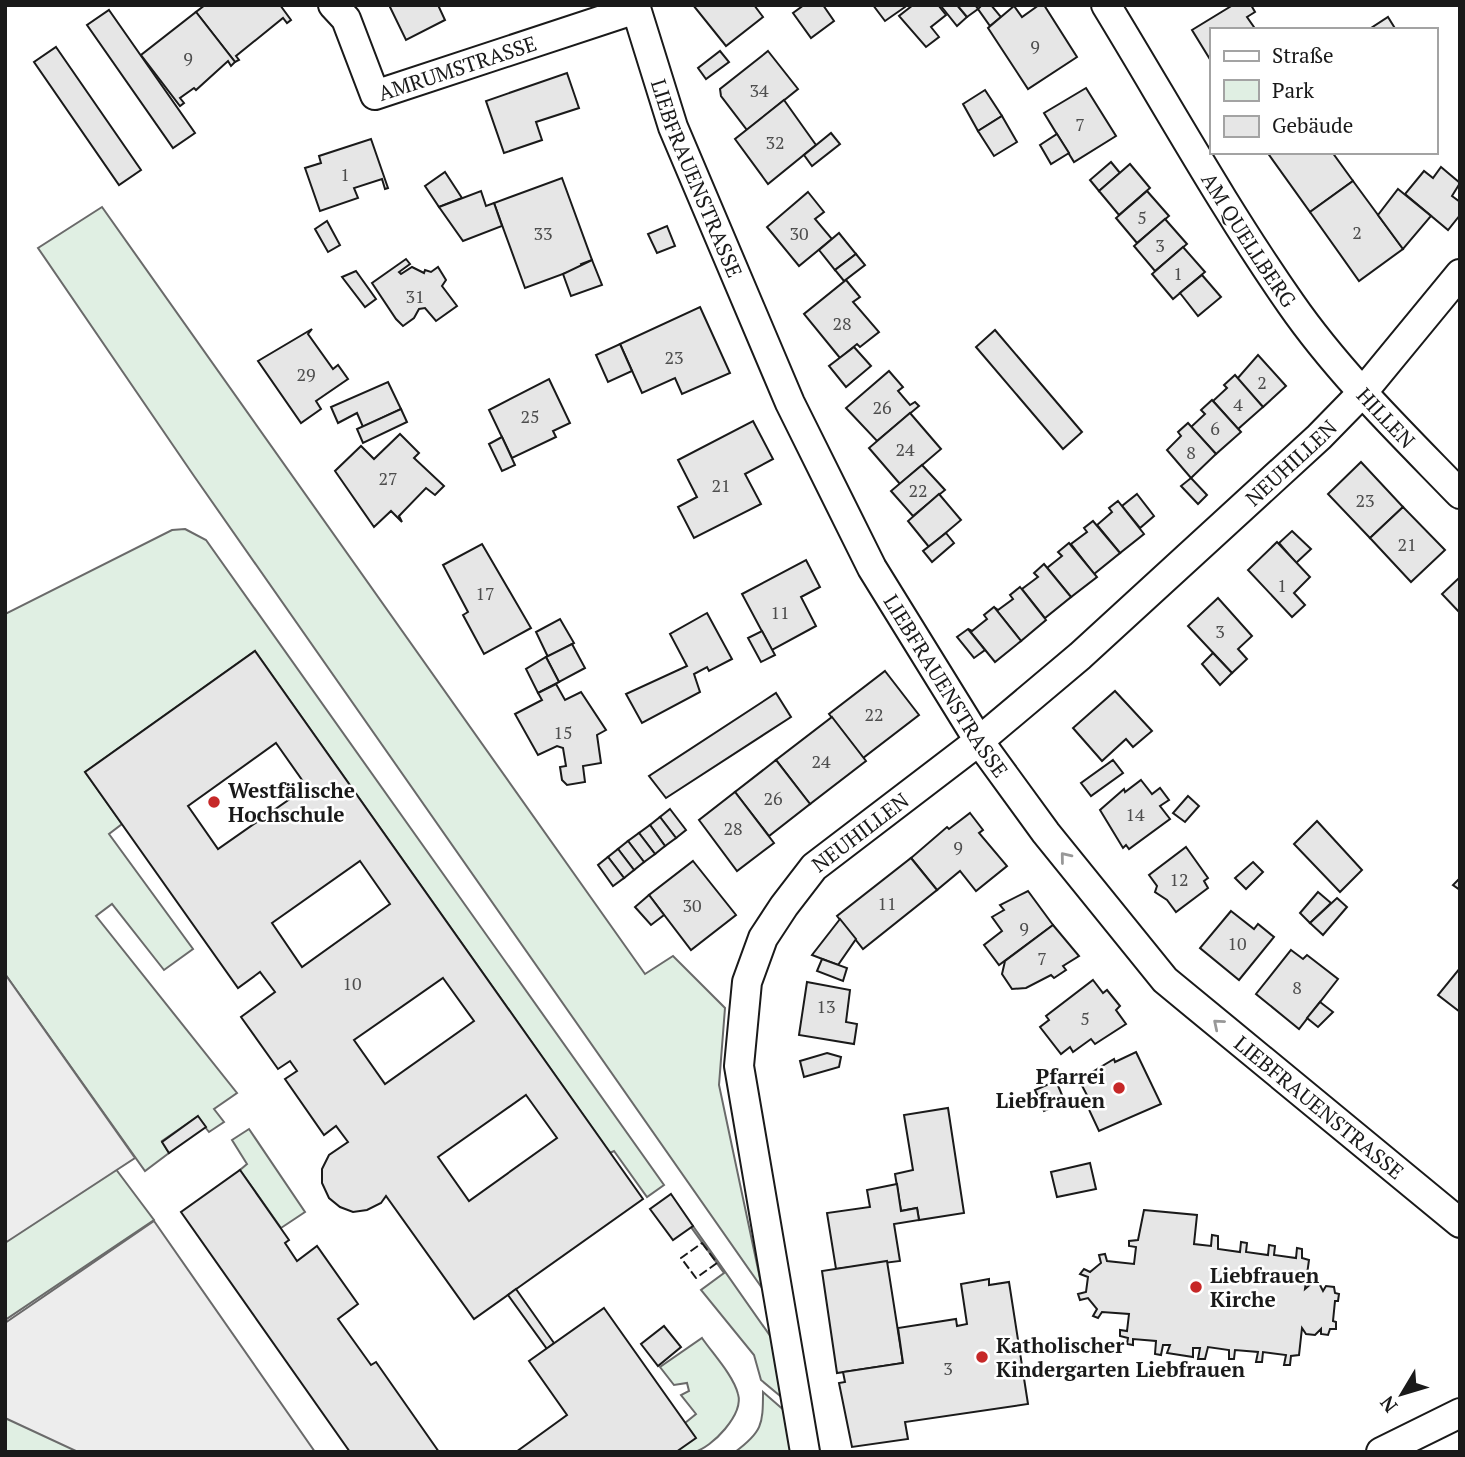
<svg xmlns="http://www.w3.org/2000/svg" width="1465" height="1457" font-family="'PT Serif',serif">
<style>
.green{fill:#e0efe3;stroke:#6a6a6a;stroke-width:2}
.parking{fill:#ededed;stroke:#6a6a6a;stroke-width:2}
.building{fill:#e6e6e6;stroke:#1a1a1a;stroke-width:2;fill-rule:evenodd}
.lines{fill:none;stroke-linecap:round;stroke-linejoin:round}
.street-casing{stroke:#1a1a1a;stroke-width:32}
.street{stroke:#fff;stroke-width:28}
.fence{stroke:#1a1a1a;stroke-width:2;stroke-dasharray:9 3.5;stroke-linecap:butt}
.oneway{stroke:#989898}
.poi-dot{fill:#c62828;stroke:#fff;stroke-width:2.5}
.labels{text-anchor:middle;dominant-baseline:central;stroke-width:5;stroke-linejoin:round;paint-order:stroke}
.number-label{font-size:18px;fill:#4d4d4d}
.street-label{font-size:21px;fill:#1a1a1a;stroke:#fff}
.poi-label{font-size:21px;font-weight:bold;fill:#1a1a1a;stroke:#fff;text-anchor:start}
</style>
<rect width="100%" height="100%" fill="#fff"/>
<g class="green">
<path d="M102,207L645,974L673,956L725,1008L719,1085L762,1288L194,476L38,248Z"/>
<path d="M185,529L206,540L664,1185L647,1197L614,1151L610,1153L255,651L85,772L122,824L109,834L193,949L164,970L112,904L96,916L237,1093L214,1109L224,1122L209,1132L197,1117L162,1141L169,1153L145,1171L5,974V614L172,530Z"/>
<path d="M249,1129L305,1212L281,1228L240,1170L247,1164L232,1140Z"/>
<path d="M106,1156L154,1220L5,1320V1227Z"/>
<path d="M693,1226L773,1340L785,1400L761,1380L754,1355L701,1290L724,1273L691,1227Z"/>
<path d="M702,1338C713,1354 733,1375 738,1394C744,1414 712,1448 694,1452C689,1453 682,1452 677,1452L685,1423L696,1414L681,1395L689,1391L687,1383L674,1385L660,1367Z"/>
<path d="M763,1392L786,1412L793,1452H735C762,1432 763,1425 763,1392Z"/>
<path d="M5,1414L87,1452H5Z"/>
</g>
<g class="parking">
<path d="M5,974L135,1158L5,1243Z"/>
<path d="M154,1221L315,1452H78L5,1418V1323Z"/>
</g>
<g class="building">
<path d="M205,5H280L291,20L287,23L283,18L236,56L239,60L235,62L196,12Z"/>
<path d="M389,5H438L445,20L406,40Z"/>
<path d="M693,5H754L763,17L726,46Z"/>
<path d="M804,5H823L834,21L811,38L793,13Z"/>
<path d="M873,5H904L905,7L885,21Z"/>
<path d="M913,5H938L946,15L931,27L939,37L926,47L899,16Z"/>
<path d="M957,5L967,17L957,26L941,6Z"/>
<path d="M957,5H975L978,9L967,17Z"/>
<path d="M982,5H991L1001,17L990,26L978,9Z"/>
<path d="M1039,5H1044L1077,57L1028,89L988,28L1014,6L1022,17Z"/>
<path d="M1233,5H1251L1255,12L1247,17L1256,30H1211V61L1192,30Z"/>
<path d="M109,10L195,133L173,148L87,25Z"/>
<path d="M196,12L235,62L231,66L228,61L196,90L194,88L180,98L184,103L180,106L141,55Z"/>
<path d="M1388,17L1396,30H1368Z"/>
<path d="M56,47L141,170L119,185L34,62Z"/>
<path d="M720,51L729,62L706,79L698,68Z"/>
<path d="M768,51L798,89L747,130L721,96L720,89Z"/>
<path d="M567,73L579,108L536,122L542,140L504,153L486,101Z"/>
<path d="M1086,88L1116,136L1074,162L1044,113Z"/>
<path d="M985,90L1002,116L978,131L963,104Z"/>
<path d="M784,100L816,145L768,184L735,139Z"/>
<path d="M1002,116L1017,142L994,156L978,131Z"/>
<path d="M831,133L840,144L812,166L804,155Z"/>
<path d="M1057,134L1069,153L1051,164L1040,145Z"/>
<path d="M371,139L388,188L385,189L382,179L354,188L358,198L320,211L305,168L321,163L319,156Z"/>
<path d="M1267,152H1332L1353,181L1310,212Z"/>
<path d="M1111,162L1120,173L1099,191L1090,180Z"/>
<path d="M1130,164L1150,188L1119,215L1099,191Z"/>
<path d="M1441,167L1460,183L1452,196L1460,202V215L1448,230L1405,194L1424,171L1433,178Z"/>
<path d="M445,172L462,198L439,207L425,186Z"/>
<path d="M562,178L592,260L581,264L582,267L525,288L494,203Z"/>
<path d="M1353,181L1403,249L1359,281L1310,212Z"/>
<path d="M1398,189L1431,216L1403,249L1378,215Z"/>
<path d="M481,191L486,206L494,203L502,226L463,241L439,207Z"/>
<path d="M1147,191L1169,216L1137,243L1116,218Z"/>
<path d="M808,192L824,212L815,219L832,239L799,266L767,227Z"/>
<path d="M1165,219L1187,244L1155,271L1134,246Z"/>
<path d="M327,221L340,245L328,252L315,229Z"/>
<path d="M667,226L675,246L657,253L648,234Z"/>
<path d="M839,233L856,254L835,270L819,250Z"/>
<path d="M1183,247L1205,272L1173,299L1152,274Z"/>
<path d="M856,254L865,265L844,281L835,270Z"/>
<path d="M406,259L410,264L399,272L401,274L412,267L424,273L425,270L431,272L438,267L446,280L442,286L457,306L436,321L425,308L419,309L414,318L403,326L396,319L372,283Z"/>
<path d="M592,260L602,285L571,296L563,274Z"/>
<path d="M356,271L376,299L365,307L342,277Z"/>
<path d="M1202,275L1221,297L1198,316L1180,293Z"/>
<path d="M846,280L860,297L853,302L879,332L860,347L857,344L840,358L804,314Z"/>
<path d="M700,307L730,373L682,394L675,378L642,393L620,344Z"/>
<path d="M312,329L308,334L333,369L338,365L348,379L316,401L321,409L301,423L258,361Z"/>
<path d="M995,330L1082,432L1063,449L976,347Z"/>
<path d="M620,344L632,371L608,382L596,355Z"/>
<path d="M854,347L871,366L846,387L829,366Z"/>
<path d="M1258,355L1286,386L1263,407L1237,379Z"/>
<path d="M889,371L903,387L898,391L910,405L915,402L919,406L877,441L846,408Z"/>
<path d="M1235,375L1263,407L1238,429L1213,401L1227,388L1224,385Z"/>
<path d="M549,379L570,423L553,431L556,437L512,458L489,410Z"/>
<path d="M388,382L401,409L363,427L357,413L338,423L331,407Z"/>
<path d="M1212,400L1241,432L1216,454L1191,427L1205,414L1201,410Z"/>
<path d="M401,409L407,422L363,443L357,429Z"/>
<path d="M910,413L941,449L900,484L869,448Z"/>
<path d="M753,421L773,459L745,474L761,504L694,538L678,507L697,497L678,460Z"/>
<path d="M1188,423L1216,454L1191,478L1167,450L1181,436L1178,432Z"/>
<path d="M400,434L419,453L414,458L444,486L435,495L426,488L399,516L402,522L391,511L374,527L335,471L361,446L374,459Z"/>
<path d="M502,437L515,465L502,471L489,444Z"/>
<path d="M1361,462L1403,507L1370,538L1328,494Z"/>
<path d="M922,465L945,490L913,516L891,491Z"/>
<path d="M1191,478L1207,495L1198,504L1181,486Z"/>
<path d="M939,494L961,520L929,547L908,521Z"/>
<path d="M1137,494L1154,516L1140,528L1122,506Z"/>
<path d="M1118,501L1144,534L1120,553L1097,525L1112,512L1109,508Z"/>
<path d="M1403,507L1445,550L1411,582L1370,538Z"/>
<path d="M1093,521L1120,553L1094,574L1071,544L1087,532L1084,528Z"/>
<path d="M1292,531L1311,549L1296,563L1279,543Z"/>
<path d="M946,533L954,543L932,562L923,551Z"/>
<path d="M1277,542L1310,577L1294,593L1305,605L1292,617L1248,570Z"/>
<path d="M1069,543L1097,577L1071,597L1047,568L1062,556L1058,552Z"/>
<path d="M482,544L531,628L484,654L463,615L468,612L443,565Z"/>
<path d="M806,560L820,587L801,597L816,626L772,650L742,594Z"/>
<path d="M1044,564L1071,597L1045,618L1022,589L1038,577L1034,573Z"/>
<path d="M1460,577V613L1442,594Z"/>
<path d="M1020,587L1046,620L1021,641L994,607L998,610L1013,599L1010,595Z"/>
<path d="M1218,598L1252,636L1238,649L1247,659L1232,673L1188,626Z"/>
<path d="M994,607L1021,641L995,662L968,629L972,631L987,619L984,615Z"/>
<path d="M707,613L732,659L709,671L707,667L694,674L700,692L642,723L626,694L687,666L670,634Z"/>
<path d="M560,619L574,643L548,657L536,632Z"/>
<path d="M968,629L985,650L974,658L957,637Z"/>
<path d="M762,631L775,655L761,662L748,638Z"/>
<path d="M572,644L585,668L559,682L546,657Z"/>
<path d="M255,651L643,1199L474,1319L386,1196L381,1203L367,1210L353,1212L340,1207L329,1198L322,1183V1169L329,1155L348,1142L336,1126L324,1135L285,1079L297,1071L290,1061L278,1069L241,1017L275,992L260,972L238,988L85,772ZM276,743L307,787L218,849L188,806ZM360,861L390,904L302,967L272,923ZM443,978L474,1021L385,1084L354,1040ZM526,1095L557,1138L469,1201L438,1157Z"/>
<path d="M1213,653L1232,673L1220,685L1202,664Z"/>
<path d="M546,657L559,682L538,693L526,669Z"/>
<path d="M885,671L919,715L863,758L829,714Z"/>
<path d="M556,684L565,700L581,692L606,730L597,735L601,763L583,766L585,782L567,785L562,780L560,767L566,766L563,748L557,746L538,755L515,714L542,700L538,693Z"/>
<path d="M1115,691L1152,731L1133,747L1126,739L1102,761L1073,728Z"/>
<path d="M776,693L791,717L666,798L649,776Z"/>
<path d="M832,717L866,761L810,804L776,760Z"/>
<path d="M776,760L810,804L769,836L735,792Z"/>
<path d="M1113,760L1123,773L1091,796L1081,783Z"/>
<path d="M1141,780L1152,794L1160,788L1169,800L1160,806L1170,819L1129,849L1126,845L1123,848L1100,810L1124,789L1125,792Z"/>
<path d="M735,792L774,843L737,871L699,820Z"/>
<path d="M1188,796L1199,806L1185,822L1173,813Z"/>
<path d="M670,809L686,830L676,838L660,817Z"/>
<path d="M970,813L983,830L979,833L1007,866L976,891L960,871L937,890L911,858L947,827L949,829Z"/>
<path d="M660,817L676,838L665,846L650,825Z"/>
<path d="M1317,821L1362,870L1340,892L1294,844Z"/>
<path d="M650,825L665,846L655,854L639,833Z"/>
<path d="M639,833L655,854L644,862L628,841Z"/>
<path d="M628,841L644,862L634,870L618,849Z"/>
<path d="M1186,847L1208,878L1204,881L1208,888L1176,912L1167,900L1155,892L1157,886L1149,875Z"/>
<path d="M618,849L634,870L624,878L608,857Z"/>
<path d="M608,857L624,878L613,886L598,865Z"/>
<path d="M911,858L937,890L863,949L837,916Z"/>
<path d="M693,861L736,915L691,950L649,895Z"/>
<path d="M1253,862L1263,872L1246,889L1235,878Z"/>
<path d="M1460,878V890L1453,885Z"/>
<path d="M1028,891L1053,925L999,965L984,945L1002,931L992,917L1004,910L1000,905Z"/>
<path d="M1318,892L1331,903L1310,923L1300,913Z"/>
<path d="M649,895L664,915L651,925L635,907Z"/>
<path d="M1337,898L1347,907L1323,935L1310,923Z"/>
<path d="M1231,911L1254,929L1258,924L1274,937L1239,980L1200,948Z"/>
<path d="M840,919L856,939L838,965L812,955Z"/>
<path d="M1053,925L1079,956L1063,966L1066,970L1054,978L1051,975L1026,988L1012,989L1002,974L1005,961Z"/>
<path d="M1291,950L1303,959L1307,955L1338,979L1299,1029L1256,994Z"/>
<path d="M822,959L847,968L843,981L817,971Z"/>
<path d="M1460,968V1012L1438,995Z"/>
<path d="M1093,980L1103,993L1107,990L1120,1006L1116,1010L1126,1024L1095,1044L1091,1039L1073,1052L1070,1047L1061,1054L1040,1027L1049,1020L1046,1016Z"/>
<path d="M807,982L850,990L846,1022L857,1024L854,1044L799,1035Z"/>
<path d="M1320,1002L1333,1012L1318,1027L1307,1018Z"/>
<path d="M1136,1052L1161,1104L1099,1131L1084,1099L1088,1097L1079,1080L1114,1059L1115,1062Z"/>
<path d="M827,1053L841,1057L839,1067L804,1077L800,1061Z"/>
<path d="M1056,1081L1065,1102L1044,1111L1035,1090Z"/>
<path d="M948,1108L964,1213L919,1220L917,1208L901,1211L895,1174L913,1170L904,1115Z"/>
<path d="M198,1116L206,1127L169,1153L162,1142Z"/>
<path d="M1090,1163L1096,1189L1057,1197L1051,1172Z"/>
<path d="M240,1170L289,1240L285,1243L297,1261L317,1246L358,1304L338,1319L371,1365L376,1362L439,1452H350L181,1212Z"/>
<path d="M897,1184L901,1211L917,1208L919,1220L894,1224L900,1261L836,1269L827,1213L870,1207L867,1190Z"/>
<path d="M671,1194L693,1226L673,1240L650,1209Z"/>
<path d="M1144,1210L1197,1215L1194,1244L1211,1246L1212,1235L1218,1236V1249L1240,1252L1241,1242L1247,1243L1246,1252L1268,1255L1269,1245L1275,1246L1274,1255L1296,1258L1297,1248L1302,1249V1258L1309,1260L1305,1289L1313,1282L1319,1283L1323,1291L1326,1286L1334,1287L1335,1293L1339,1294L1338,1301H1335L1333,1321L1336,1322V1329H1330L1328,1335L1321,1334V1329L1315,1335L1306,1334L1302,1328L1299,1355L1291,1356L1290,1365H1284L1286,1355L1263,1352L1262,1362H1256L1258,1352L1235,1350L1234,1359H1229V1350L1208,1347L1205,1359H1198L1200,1348H1193V1357L1167,1353L1170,1345H1163L1161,1355L1155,1354L1156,1341L1133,1339V1345L1127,1344L1128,1338L1120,1336V1330L1127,1331L1129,1314L1102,1312L1098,1318L1093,1316L1097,1309L1088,1298L1080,1300L1078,1294L1086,1292L1088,1277L1080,1274L1084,1269L1090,1272L1101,1263L1099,1255L1105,1254L1107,1261L1134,1264L1136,1247L1129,1246V1241L1138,1240Z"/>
<path d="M887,1261L903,1363L837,1373L822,1271Z"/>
<path d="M989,1279V1285L1009,1282L1028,1404L905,1422L908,1439L852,1447L839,1383L845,1382L843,1372L903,1363L898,1328L956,1319L957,1326L967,1324L961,1284Z"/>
<path d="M516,1289L554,1343L547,1349L508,1295Z"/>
<path d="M604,1308L696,1438L676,1452H516L567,1415L529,1361Z"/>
<path d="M664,1326L681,1347L658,1366L641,1344Z"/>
</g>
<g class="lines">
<g class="street-casing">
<g id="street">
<path id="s1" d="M333,5L346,19L375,95L636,9"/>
<path id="s2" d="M635,5L673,127L790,403L872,568L979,741L1046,833L1165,980L1460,1223"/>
<path id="s3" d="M1106,5C1167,105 1224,208 1291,304C1339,373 1401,433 1460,494"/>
<path id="s4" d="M805,1452L739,1066L747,982L763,938L784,906L814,867L979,741L1080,656L1319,437L1362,393L1460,274"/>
<path d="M1381,1452L1460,1413"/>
</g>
</g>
<use href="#street" class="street"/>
<path class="fence" d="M702,1243L717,1263L696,1278L681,1258Z"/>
</g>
<defs><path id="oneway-chevron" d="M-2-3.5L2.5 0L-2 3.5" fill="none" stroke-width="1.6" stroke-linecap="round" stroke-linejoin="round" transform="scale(1.75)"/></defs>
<g class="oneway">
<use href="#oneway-chevron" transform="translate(1065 857) rotate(-129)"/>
<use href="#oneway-chevron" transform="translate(1218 1024) rotate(-140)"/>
</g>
<g class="poi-dot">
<circle cx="214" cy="802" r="7"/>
<circle cx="1119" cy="1088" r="7"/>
<circle cx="1196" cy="1287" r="7"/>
<circle cx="982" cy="1357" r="7"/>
</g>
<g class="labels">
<g class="number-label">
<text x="1035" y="46">9</text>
<text x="188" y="58">9</text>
<text x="759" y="90">34</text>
<text x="1080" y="124">7</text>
<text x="775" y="142">32</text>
<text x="345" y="174">1</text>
<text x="1142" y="217">5</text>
<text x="1357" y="232">2</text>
<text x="543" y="233">33</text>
<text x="799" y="233">30</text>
<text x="1160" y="245">3</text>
<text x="1178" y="273">1</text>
<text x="415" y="296">31</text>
<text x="842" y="323">28</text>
<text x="674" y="357">23</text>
<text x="306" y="374">29</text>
<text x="1262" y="382">2</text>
<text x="1238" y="404">4</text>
<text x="882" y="407">26</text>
<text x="530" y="416">25</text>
<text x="1215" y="428">6</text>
<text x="905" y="449">24</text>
<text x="1191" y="452">8</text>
<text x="388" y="478">27</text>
<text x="721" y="485">21</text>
<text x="918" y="490">22</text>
<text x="1365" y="500">23</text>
<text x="1407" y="544">21</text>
<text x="1282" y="585">1</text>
<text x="485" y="593">17</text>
<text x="780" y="612">11</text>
<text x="1220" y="631">3</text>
<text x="874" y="714">22</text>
<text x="563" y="732">15</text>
<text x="821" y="761">24</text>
<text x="773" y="798">26</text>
<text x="1135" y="814">14</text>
<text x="733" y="828">28</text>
<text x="958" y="847">9</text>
<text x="1179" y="879">12</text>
<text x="887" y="903">11</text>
<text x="692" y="905">30</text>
<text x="1024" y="928">9</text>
<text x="1237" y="943">10</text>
<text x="1042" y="958">7</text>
<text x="352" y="983">10</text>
<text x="1297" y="987">8</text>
<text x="826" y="1006">13</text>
<text x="1085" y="1018">5</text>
<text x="948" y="1368">3</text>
</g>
<g class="street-label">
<text stroke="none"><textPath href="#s1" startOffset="187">AMRUMSTRASSE</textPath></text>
<text stroke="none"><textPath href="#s2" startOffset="184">LIEBFRAUENSTRASSE</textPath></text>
<text stroke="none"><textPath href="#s3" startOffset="275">AM QUELLBERG</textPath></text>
<text stroke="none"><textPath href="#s3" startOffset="500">HILLEN</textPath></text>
<text stroke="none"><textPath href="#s4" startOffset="1236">NEUHILLEN</textPath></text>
<text stroke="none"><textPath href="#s2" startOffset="751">LIEBFRAUENSTRASSE</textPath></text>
<text stroke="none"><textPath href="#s4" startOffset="668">NEUHILLEN</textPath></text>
<text stroke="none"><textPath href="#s2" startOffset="1318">LIEBFRAUENSTRASSE</textPath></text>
</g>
<g class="poi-label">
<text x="228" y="790">Westfälische<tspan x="228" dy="24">Hochschule</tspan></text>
<text x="1105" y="1076" text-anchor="end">Pfarrei<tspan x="1105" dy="24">Liebfrauen</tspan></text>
<text x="1210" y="1275">Liebfrauen<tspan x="1210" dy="24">Kirche</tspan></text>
<text x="996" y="1345">Katholischer<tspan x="996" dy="24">Kindergarten Liebfrauen</tspan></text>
</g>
</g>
<rect width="1465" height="1457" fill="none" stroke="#1a1a1a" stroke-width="14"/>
<rect x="1210" y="28" width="228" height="126" fill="#ffffff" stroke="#a3a3a3" stroke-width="2"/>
<rect x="1224" y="51" width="35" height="10" fill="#ffffff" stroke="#a3a3a3" stroke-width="2"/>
<text x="1272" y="63" font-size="21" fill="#1a1a1a">Straße</text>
<rect x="1224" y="80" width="35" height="21" fill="#e0efe3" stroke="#a3a3a3" stroke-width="2"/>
<text x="1272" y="98" font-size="21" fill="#1a1a1a">Park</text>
<rect x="1224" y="116" width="35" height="21" fill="#e6e6e6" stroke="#a3a3a3" stroke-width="2"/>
<text x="1272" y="133" font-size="21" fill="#1a1a1a">Gebäude</text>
<g transform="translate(1402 1394) rotate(232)" stroke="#ffffff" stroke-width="5" paint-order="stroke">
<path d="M0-5L12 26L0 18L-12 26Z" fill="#1a1a1a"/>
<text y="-10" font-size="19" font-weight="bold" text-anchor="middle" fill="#1a1a1a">N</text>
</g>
</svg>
